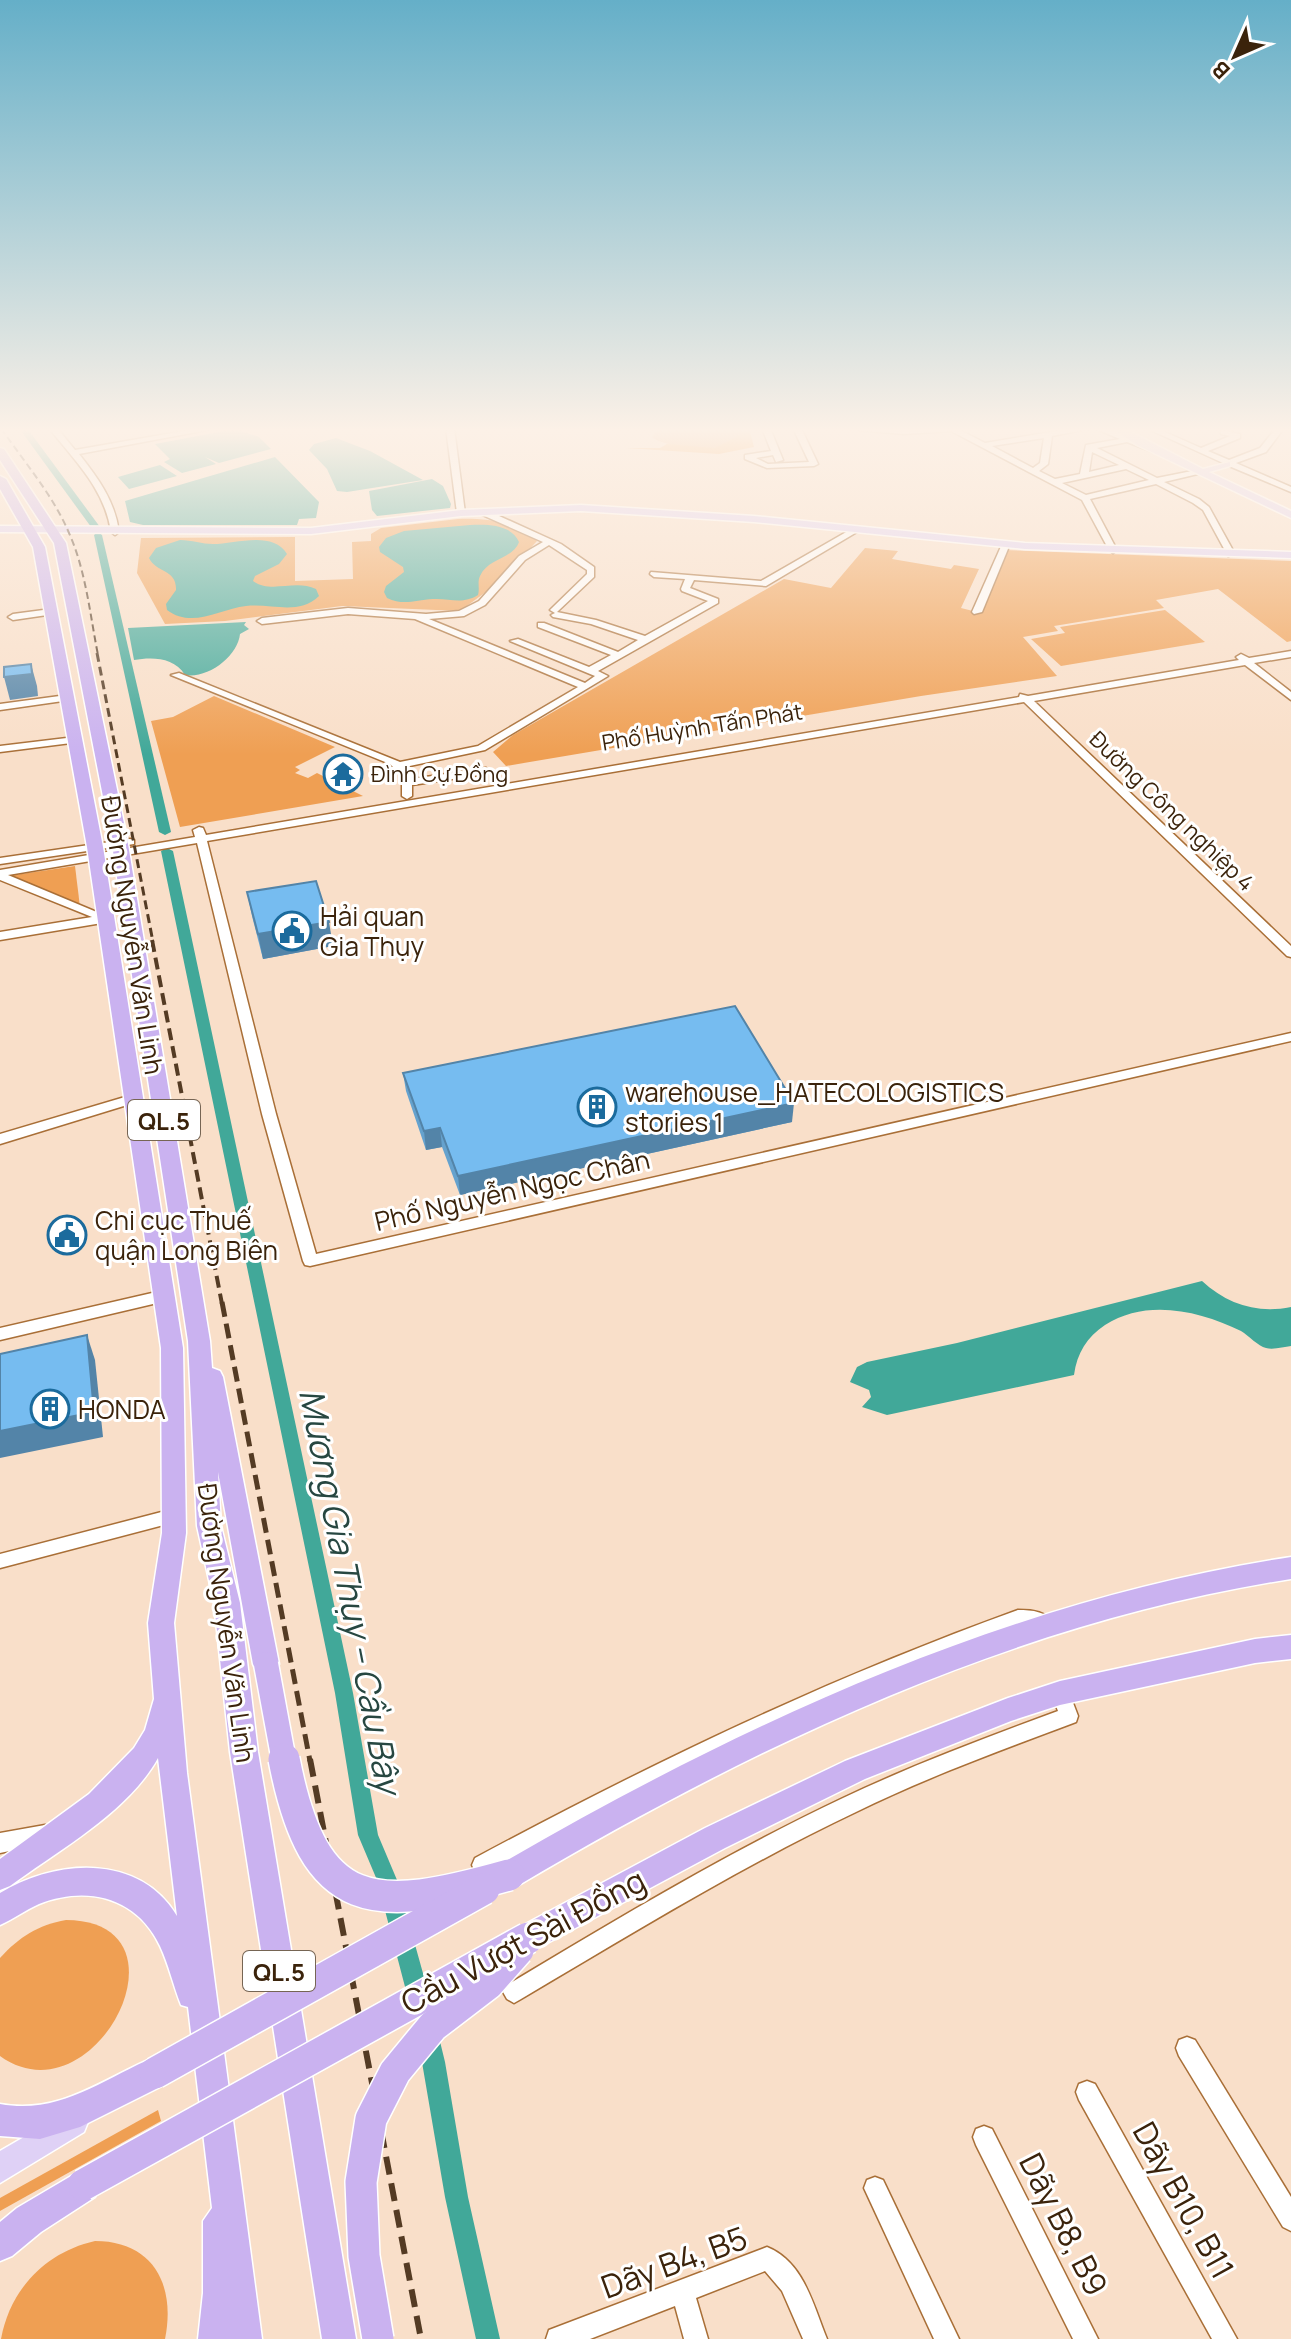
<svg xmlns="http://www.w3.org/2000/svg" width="1291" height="2339" font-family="Manrope,sans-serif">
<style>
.green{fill:#ef9f53}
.forest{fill:#f9962a}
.water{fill:#41a899}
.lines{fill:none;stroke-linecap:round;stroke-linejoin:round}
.canal{fill:#41a899;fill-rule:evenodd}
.minor-casing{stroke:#a96f37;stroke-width:3}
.major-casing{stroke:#fff;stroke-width:3}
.highway-casing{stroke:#fff;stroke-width:3}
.minor{fill:#fff;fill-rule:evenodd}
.major{fill:#dfd1f6;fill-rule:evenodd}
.highway{fill:#cab2f0;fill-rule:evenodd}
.rail-far4{stroke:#543b24;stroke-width:2;stroke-dasharray:7 4;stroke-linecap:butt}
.rail-far3{stroke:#543b24;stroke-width:3;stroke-dasharray:9 5;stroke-linecap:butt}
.rail-far2{stroke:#543b24;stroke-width:4;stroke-dasharray:12 6;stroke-linecap:butt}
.rail-far1{stroke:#543b24;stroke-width:5;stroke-dasharray:15 7;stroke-linecap:butt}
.rail{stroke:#543b24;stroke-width:6;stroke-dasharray:18 9;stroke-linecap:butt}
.highway-bridge-far1-casing{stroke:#fff;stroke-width:27;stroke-linecap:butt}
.highway-bridge-casing{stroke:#fff;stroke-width:34;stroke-linecap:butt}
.highway-bridge-far1{stroke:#cab2f0;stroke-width:24}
.highway-bridge{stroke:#cab2f0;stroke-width:31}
.wall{fill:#65a2ce}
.shaded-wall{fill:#5384a8}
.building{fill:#76bcf0;stroke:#5384a8;stroke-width:2}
.labels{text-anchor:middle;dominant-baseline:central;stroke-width:6;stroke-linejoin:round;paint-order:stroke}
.far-street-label{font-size:22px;fill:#3b230b;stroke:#fff}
.far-poi-label{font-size:22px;fill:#3b230b;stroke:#fff;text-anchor:start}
.shield{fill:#fff;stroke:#766554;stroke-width:2}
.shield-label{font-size:24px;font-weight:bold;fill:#3b230b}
.poi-label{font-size:26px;fill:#3b230b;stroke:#fff;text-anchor:start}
.street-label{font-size:26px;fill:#3b230b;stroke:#fff}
.near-street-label{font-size:32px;fill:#3b230b;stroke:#fff}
.near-water-label{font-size:34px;font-style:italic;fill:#274741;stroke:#fff}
</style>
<rect width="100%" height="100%" fill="#f9dfc9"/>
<g class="green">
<path d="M658,428H739L740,430V435C735,438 730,443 724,446C708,453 662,446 652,437Z"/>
<path d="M458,519C483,518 520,521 537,541L498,583L460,611L342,606L225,621L165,624L137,573L141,538L295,537V581L353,579L352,542L371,541V534L381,528Z"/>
<path d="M865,548L898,551L892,559L951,569L954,565L979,569L961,608L977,612L1004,550L1291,561V641L1287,642L1218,589L1156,600L1164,608L1054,626L1058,631L1023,637L1057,676L921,696L506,766L493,752L513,735L784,579L831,588Z"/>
<path d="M1165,610L1205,642L1061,666L1031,639L1065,633L1060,627Z"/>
<path d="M214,696L335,747L295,767L300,770L295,773L308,778L317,773L363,796L180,827L151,721L173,717Z"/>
<path d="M75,866L80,907L8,876Z"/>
<path d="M66,1920C199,1921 94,2124 0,2056V1958C19,1937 38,1925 66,1920Z"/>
<path d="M158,2110L161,2121L0,2211V2198Z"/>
<path d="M95,2241C153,2241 176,2285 165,2339H1C10,2289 46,2252 95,2241Z"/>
</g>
<path class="forest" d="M739,428H749L754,447L719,454L626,448H660L667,444L715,448L740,435Z"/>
<g class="water">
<path d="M235,429L259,437L271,449L219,463L205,457L216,464L182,473L164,462L170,459L155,444Z"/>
<path d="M336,438L370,451L423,480L347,492L337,491L327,469L309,450L314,444Z"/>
<path d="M275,457L319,502L316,518L299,519L297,525H143L130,522L125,501Z"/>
<path d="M160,465L177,476L129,489L118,477Z"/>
<path d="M432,479L443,486L451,504L450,508L377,516L372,510L369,491Z"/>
<path d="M470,525C487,524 511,524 519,542C513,559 488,558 480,576C477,582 480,588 478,595C462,605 450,598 433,599C415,600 404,606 387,598L384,592L386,586L404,572L403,567L380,552L379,547L386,538L404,531Z"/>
<path d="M180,540C192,540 202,544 213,544C235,544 273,530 287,554L279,564L255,576L253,581C271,594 295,579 316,589L319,596C298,616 272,603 246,606C220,609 192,629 167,610L166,604L176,590C177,569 156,573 149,558L156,548Z"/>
<path d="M246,622L244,625L249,629L240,634C238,656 208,679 185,675C174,657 152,657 134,660L128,628Z"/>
<path d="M1202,1281C1227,1304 1257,1314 1291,1307V1346C1284,1347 1273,1350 1266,1348C1258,1346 1249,1336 1241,1331C1200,1311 1147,1298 1105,1325C1087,1337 1077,1353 1074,1375L887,1415L862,1407L871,1397L869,1390L850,1382L857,1367L867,1362L957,1343Z"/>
</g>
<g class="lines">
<g class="canal">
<path d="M19,428H27L100,527V531H94Z"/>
<path d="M98,532L102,535L171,832L165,835L159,832L94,535Z"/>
<path d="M167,848L173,851L353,1693L378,1835L397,1880L431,2002L428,2010L420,2013L412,2010L409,2002L377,1880L358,1835L335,1693L161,851Z"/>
<path d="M428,2022L436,2025L445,2062L468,2197L500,2339H476L445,2197L417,2033L420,2025Z"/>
</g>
<g class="minor-casing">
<g id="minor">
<path d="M49,428H57L75,450L201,428H218L79,454C98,478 115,501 119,532L115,535L111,532C105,489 74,460 49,428Z"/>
<path d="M446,428H454L465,513L461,515L457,513Z"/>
<path d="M762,428H770L783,460L776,462L773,455L756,458L768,464L809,462L793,428H801L818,464L814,466L767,468L745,459V455L771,451Z"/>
<path d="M852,428H963L960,430L985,443L1075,428H1093L1052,436L1048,464L1039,471L1055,479L1080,474L1086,445L1120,439L1094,428H1105L1156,448L1157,450L1153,452L1127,442L1097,448L1157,478L1202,469V473L1164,482L1199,499L1209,507L1235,554L1228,556L1203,510L1193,503L1156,484L1090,499L1117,550L1113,553L1109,550L1082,500L951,431L904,434L856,430ZM1044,438L1040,463L1033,468L992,446ZM1092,452L1119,465L1089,472ZM1126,469L1149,480L1086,495L1062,483Z"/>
<path d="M1146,428H1156L1201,448L1230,436L1221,434V430L1240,434V438L1208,451L1229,460L1260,448L1276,428H1284L1266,452L1236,463L1291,487V492L1229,466H1223V463Z"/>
<path d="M480,510H486L561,544L594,567V577L557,612L596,620L645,636L708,601L682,591L681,589L685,579L654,577L650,574L651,572L761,581L855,527L862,529L766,586L694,580L690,588L718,599V603L598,671L608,676L485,750L405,767L412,775V779L486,768L491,771L486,774L412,785V796L407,799L402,796V776L390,764L171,675L179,673L400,762L478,746L578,687L415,619L348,614L262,624L257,621L262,618L348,608L426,614L459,611L479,601L519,556L543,542L480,514ZM549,545L587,570V574L552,608L550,610L555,613L551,615L553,617L591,624L638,640L618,652L544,623H538V627L611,655L589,667L518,639L510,641L595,676L585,683L429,619L464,616L485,605L525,560Z"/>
<path d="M1003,542L1010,544L982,612L974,614L972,612Z"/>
<path d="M51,609L54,610V614L13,620L8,617L13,614Z"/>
<path d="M1291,651V657L1254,663L1291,692V700L1245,665L1034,701L1291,946V957L1287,956L1024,702L207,841L276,1114L316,1254L1291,1033V1041L310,1266L305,1265L303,1261L262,1114L197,843L8,875L111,918L102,923L0,940V932L92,917L0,880V870L195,837L193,830L199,827L203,828L206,835L1019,697L1020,694L1028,696L1239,660L1236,657L1241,654L1249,658Z"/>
<path d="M67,695L72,698L70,700L0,710V704Z"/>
<path d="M75,737L79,738V742L0,752V746Z"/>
<path d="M130,839L134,840V844L0,864V858Z"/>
<path d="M135,1094L140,1095L142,1098L140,1101L0,1144V1134Z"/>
<path d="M165,1290L170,1292L173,1296L170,1300L0,1340V1328Z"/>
<path d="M173,1509L179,1511L182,1516L179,1521L0,1568V1554Z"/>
<path d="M1018,1610C1032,1610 1048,1611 1055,1626L1052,1632L1046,1634L1031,1626H1018C834,1693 661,1778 489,1872L482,1875L475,1872L472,1865L475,1858C654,1762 827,1679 1018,1610Z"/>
<path d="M1060,1685L1067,1687L1078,1716L1076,1722C1002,1750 927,1777 856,1812C740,1867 631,1934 521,1999L514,2003L507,1999L503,1992L507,1985C617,1919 727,1853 843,1798C913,1765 985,1738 1058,1711L1051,1693L1053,1687Z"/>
<path d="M45,1825L52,1828L55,1835L52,1842L0,1853V1833Z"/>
<path d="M1187,2037L1195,2040L1291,2197V2231L1283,2227L1179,2056L1176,2048L1179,2040Z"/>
<path d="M1087,2081L1095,2084L1237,2339H1212L1079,2100L1076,2092L1079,2084Z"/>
<path d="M984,2126L992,2129L1098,2339H1073L976,2145L973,2137L976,2129Z"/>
<path d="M875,2177L883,2180L959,2339H934L864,2188L867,2180Z"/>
<path d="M767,2247C804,2262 813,2305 827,2339H803L782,2291L765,2271L696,2298L708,2339H684L675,2306L590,2339H546L549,2330Z"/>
</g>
</g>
<g class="major-casing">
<g id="major">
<path d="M1111,428H1123L1203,469L1230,462V466L1209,472L1291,511V518L1137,445Z"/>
<path d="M581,505L754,516L1025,543L1291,552V558L1025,549L754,522L581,511L461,516L311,534L0,532V526L311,528L461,510Z"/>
<path d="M74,2108L84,2112L88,2122L84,2132L0,2183V2151Z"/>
</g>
</g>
<g class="highway-casing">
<g id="highway">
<path d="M0,448L4,449L66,543L127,838L210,1341L212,1368L220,1371L223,1377L279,1664L275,1672L266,1676L257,1672L253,1664L218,1472L221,1526L240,1603L258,1752L356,2339H322L230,1752L214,1603L197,1526L188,1341L111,838L54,543L0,460Z"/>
<path d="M0,476L6,479L45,547L103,847L183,1348L186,1533L174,1623L187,1773L262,2339H198L203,2293V2221L212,2208L188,2007L181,2005C173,1985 169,1965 160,1946C137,1897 87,1885 39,1904C25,1910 14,1919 0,1925V1893C56,1859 139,1853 177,1916L158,1758C127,1813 60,1849 10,1886L0,1890V1859L89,1794L134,1748L145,1730L154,1699L148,1623L162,1533L161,1348L87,847L33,547L0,489Z"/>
<path d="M1291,1557V1579C1015,1622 757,1744 519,1885L509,1889L499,1885L495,1875L499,1865C743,1723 1009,1600 1291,1557Z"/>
<path d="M1291,1635V1659L1255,1663L1060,1705L1011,1721L865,1779L725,1848L538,1948L528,1953L518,1948L513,1938L518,1928L705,1828L845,1761L1008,1698L1060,1681L1255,1639Z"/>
<path d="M155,2057L166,2062L171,2073L166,2084L80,2127L40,2139L0,2136V2104C61,2115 102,2079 155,2057Z"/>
<path d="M83,2169L95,2173L99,2185L95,2197L41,2232L12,2256L0,2261V2222L17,2208Z"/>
</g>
</g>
<use href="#minor" class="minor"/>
<use href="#major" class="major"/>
<use href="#highway" class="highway"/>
<path class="rail-far4" d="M1,428C24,462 53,495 69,533C86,571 90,615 98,655"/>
<path class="rail-far3" d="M97,653L153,942"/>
<path class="rail-far2" d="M152,940L222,1304"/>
<path class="rail-far1" d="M222,1302L310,1761"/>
<path class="rail" d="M310,1759L421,2339"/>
<g class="highway-bridge-far1-casing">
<path id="highway-bridge-far1" d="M266,1664L284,1761"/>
</g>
<g class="highway-bridge-casing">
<g id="highway-bridge">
<path d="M284,1759C314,1915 374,1913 509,1875"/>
<path d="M155,2073L484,1889"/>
<path d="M83,2185L528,1938"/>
<path d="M378,2339L364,2256L361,2182L371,2119L395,2072L433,2026L488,1984L518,1950"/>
</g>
</g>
<use href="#highway-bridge-far1" class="highway-bridge-far1"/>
<use href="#highway-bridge" class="highway-bridge"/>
</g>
<g class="wall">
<path d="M247,892L333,946L263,959L252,916Z"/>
<path d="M403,1073L792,1122L460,1195L442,1147L426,1150L406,1091Z"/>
</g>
<g class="shaded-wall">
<path d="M31,664L37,686L38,696L10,700L4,677Z"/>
<path d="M329,922L333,946L263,959L258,934Z"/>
<path d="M794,1103L792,1122L460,1195L458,1176Z"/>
<path d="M440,1128L442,1147L426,1150L424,1131Z"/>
<path d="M87,1335L95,1360L103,1437L0,1458V1431Z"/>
</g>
<g class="building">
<path d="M31,664L32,674L4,677V667Z"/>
<path d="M316,881L329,922L258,934L247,892Z"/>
<path d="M735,1006L794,1103L458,1176L440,1128L424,1131L403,1073Z"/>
<path d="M87,1335L94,1412L0,1431V1354Z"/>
</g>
<linearGradient id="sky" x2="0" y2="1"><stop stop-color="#65afc8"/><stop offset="0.57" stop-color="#fcf1e7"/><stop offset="1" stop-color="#fcf1e7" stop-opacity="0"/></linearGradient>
<rect width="1291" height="755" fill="url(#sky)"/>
<defs>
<g id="temple-ring" transform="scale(2)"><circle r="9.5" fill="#fff" stroke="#1b6b9d" stroke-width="1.5"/><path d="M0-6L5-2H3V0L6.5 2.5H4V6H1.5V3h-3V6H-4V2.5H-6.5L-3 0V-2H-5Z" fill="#1b6b9d"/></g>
<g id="civic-ring" transform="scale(2)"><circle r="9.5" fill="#fff" stroke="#1b6b9d" stroke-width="1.5"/><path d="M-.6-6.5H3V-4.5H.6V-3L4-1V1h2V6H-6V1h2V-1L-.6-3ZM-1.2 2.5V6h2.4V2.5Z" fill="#1b6b9d"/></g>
<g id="building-ring" transform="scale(2)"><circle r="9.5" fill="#fff" stroke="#1b6b9d" stroke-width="1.5"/><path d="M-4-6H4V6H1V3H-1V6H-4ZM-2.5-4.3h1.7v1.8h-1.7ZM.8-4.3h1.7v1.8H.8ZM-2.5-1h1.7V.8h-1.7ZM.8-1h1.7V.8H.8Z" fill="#1b6b9d"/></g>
</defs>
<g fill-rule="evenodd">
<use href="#temple-ring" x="343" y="774"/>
<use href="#civic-ring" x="292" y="931"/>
<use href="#building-ring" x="597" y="1107"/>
<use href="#civic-ring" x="67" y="1235"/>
<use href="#building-ring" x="50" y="1409"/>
</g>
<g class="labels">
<g class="far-street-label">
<text transform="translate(702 727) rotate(-9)">Phố Huỳnh Tấn Phát</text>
<text transform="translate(1172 811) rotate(44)">Đường Công nghiệp 4</text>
</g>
<g class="far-poi-label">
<text x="371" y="774">Đình Cự Đồng</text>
</g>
<g class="shield">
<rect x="128" y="1100" width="72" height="40" rx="6"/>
<rect x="243" y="1951" width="72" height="40" rx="6"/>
</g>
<g class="shield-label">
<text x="164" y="1120">QL.5</text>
<text x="279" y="1971">QL.5</text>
</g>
<g class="poi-label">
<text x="320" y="916">Hải quan<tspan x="320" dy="30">Gia Thụy</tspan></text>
<text x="625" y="1092">warehouse_HATECOLOGISTICS<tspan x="625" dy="30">stories 1</tspan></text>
<text x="95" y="1220">Chi cục Thuế<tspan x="95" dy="30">quận Long Biên</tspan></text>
<text x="78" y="1409">HONDA</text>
</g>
<g class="street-label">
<text transform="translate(133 935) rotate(81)">Đường Nguyễn Văn Linh</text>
<text transform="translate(512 1190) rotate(-13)">Phố Nguyễn Ngọc Chân</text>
<text transform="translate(227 1623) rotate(82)">Đường Nguyễn Văn Linh</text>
</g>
<g class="near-street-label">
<text transform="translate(523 1941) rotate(-28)">Cầu Vượt Sài Đồng</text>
<text transform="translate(1184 2200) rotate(61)">Dãy B10, B11</text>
<text transform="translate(1064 2224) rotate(63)">Dãy B8, B9</text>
<text transform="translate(674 2262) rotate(-20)">Dãy B4, B5</text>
</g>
<g class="near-water-label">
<text transform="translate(351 1591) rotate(79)">Mương Gia Thụy – Cầu Bây</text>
</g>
</g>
<g transform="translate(1235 56) rotate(225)" stroke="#ffffff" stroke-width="6" paint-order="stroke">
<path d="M0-6L14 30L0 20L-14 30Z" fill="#3b230b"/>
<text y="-12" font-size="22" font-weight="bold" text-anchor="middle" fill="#3b230b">B</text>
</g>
</svg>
